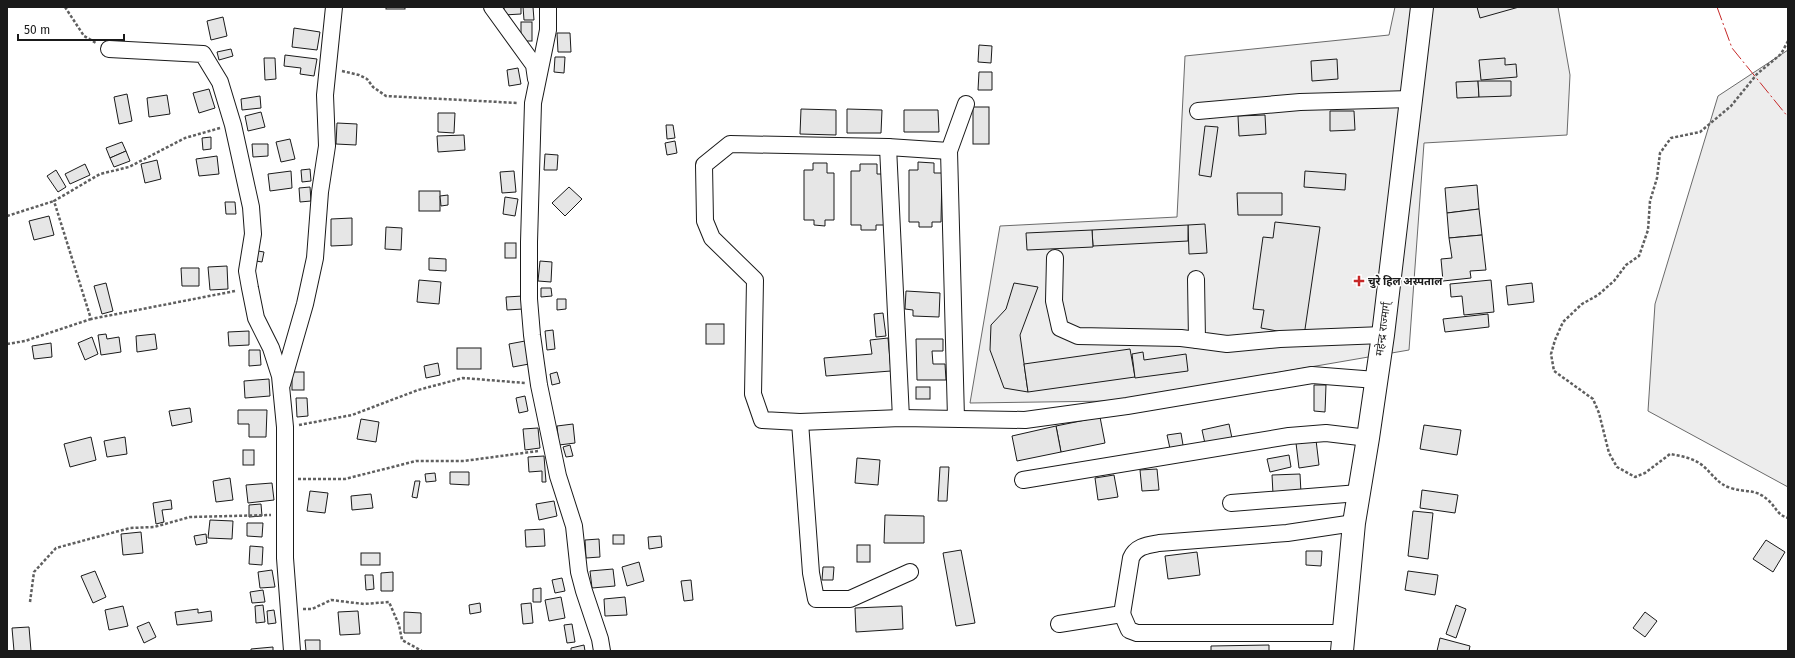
<svg xmlns="http://www.w3.org/2000/svg" width="1795" height="658" font-family="'Fira Sans','Noto Sans Devanagari',sans-serif">
<style>
.built{fill:#ededed;stroke:#6a6a6a}
.building{fill:#e6e6e6;stroke:#1a1a1a}
.lines{fill:none;stroke-linecap:round;stroke-linejoin:round}
.minor-casing{stroke:#1a1a1a;stroke-width:18}
.highway-casing{stroke:#1a1a1a;stroke-width:24}
.path{stroke:#5f5f5f;stroke-width:2.5;stroke-dasharray:3 2;stroke-linecap:butt}
.minor{stroke:#fff;stroke-width:16}
.highway{stroke:#fff;stroke-width:22}
.power{stroke:#c62828;stroke-width:1;stroke-dasharray:14 3 2 3;stroke-linecap:butt}
.poi-dot{fill:#c62828;stroke:#fff;stroke-width:1.5}
.labels{text-anchor:middle;dominant-baseline:central;stroke-width:3;stroke-linejoin:round;paint-order:stroke}
.poi-label{font-size:11px;font-weight:bold;fill:#1a1a1a;stroke:#fff;text-anchor:start}
.street-label{font-size:11px;fill:#1a1a1a;stroke:#fff}
</style>
<rect width="100%" height="100%" fill="#fff"/>
<g class="built">
<path d="M1395,7H1558L1570,75L1567,135L1424,143L1409,350L1113,401L970,403L1000,226L1177,217L1185,56L1389,35Z"/>
<path d="M1788,50V487L1648,411L1655,304L1718,96Z"/>
</g>
<g class="building">
<rect x="386" y="7" width="19" height="2"/>
<path d="M504,7H521V14L504,15Z"/>
<path d="M523,7H533L534,20H524Z"/>
<path d="M1477,7H1519L1480,18Z"/>
<path d="M223,17L227,36L211,40L207,21Z"/>
<rect x="521" y="22" width="11" height="19"/>
<path d="M294,28L320,32L317,50L292,47Z"/>
<path d="M557,33H570L571,52H558Z"/>
<path d="M979,45L992,46L991,63L978,62Z"/>
<path d="M231,49L233,56L219,60L217,52Z"/>
<path d="M285,55L317,59L314,76L300,74L301,68L284,66Z"/>
<path d="M555,57H565L564,73L554,72Z"/>
<path d="M264,58H275L276,79L265,80Z"/>
<path d="M1505,58V65L1516,64L1517,77L1481,80L1479,60Z"/>
<path d="M1337,59L1338,79L1312,81L1311,61Z"/>
<path d="M518,68L521,84L509,86L507,70Z"/>
<path d="M979,72H992V90H978Z"/>
<path d="M1478,81L1479,97L1457,98L1456,82Z"/>
<path d="M1478,81H1511V96L1479,97Z"/>
<path d="M209,89L215,108L199,113L193,93Z"/>
<path d="M127,94L132,121L119,124L114,97Z"/>
<path d="M167,95L170,114L149,117L147,98Z"/>
<path d="M260,96L261,108L242,110L241,99Z"/>
<rect x="973" y="107" width="16" height="37"/>
<path d="M801,109L836,110V135L800,134Z"/>
<path d="M847,109L882,110L881,133H847Z"/>
<path d="M904,110H938L939,132H904Z"/>
<path d="M1330,111H1354L1355,130L1330,131Z"/>
<path d="M261,112L265,127L248,131L245,116Z"/>
<path d="M438,113H455L454,133L438,132Z"/>
<path d="M1265,115L1266,134L1239,136L1238,116Z"/>
<path d="M337,123L357,124L356,145L336,144Z"/>
<path d="M666,125H673L675,138L667,139Z"/>
<path d="M1205,126L1218,127L1211,177L1199,175Z"/>
<path d="M464,135L465,150L438,152L437,136Z"/>
<path d="M211,137V149L203,150L202,138Z"/>
<path d="M290,139L295,159L281,162L276,142Z"/>
<path d="M675,141L677,153L667,155L665,143Z"/>
<path d="M122,142L126,151L110,158L106,148Z"/>
<path d="M252,144H268V156L253,157Z"/>
<path d="M126,151L130,161L114,167L110,158Z"/>
<path d="M545,154L558,155L557,170H544Z"/>
<path d="M217,156L219,174L199,176L196,159Z"/>
<path d="M157,160L161,179L145,183L141,164Z"/>
<path d="M918,162L934,163V173H942L941,222H932V227H919V222H909V170H918Z"/>
<path d="M813,163H827V173H834V220H825V226L814,225V220H804V170H813Z"/>
<path d="M85,164L90,175L70,184L65,174Z"/>
<path d="M860,164H877V174H885V225H876V230H861V225H851V171H860Z"/>
<path d="M310,169L311,181L302,182L301,170Z"/>
<path d="M56,170L66,187L58,192L47,176Z"/>
<path d="M291,171L292,188L270,191L268,174Z"/>
<path d="M514,171L516,192L502,193L500,172Z"/>
<path d="M1305,171L1346,174L1345,190L1304,187Z"/>
<path d="M1477,185L1479,209L1447,213L1445,188Z"/>
<path d="M310,187L311,201L300,202L299,188Z"/>
<path d="M569,187L582,199L565,216L552,203Z"/>
<rect x="419" y="191" width="21" height="20"/>
<path d="M1237,193H1282V215H1238Z"/>
<path d="M448,195V205L441,206L440,196Z"/>
<path d="M505,197L518,199L515,216L503,214Z"/>
<path d="M225,202H235L236,214H226Z"/>
<path d="M1479,209L1482,235L1449,238L1447,213Z"/>
<path d="M49,216L54,235L34,240L29,221Z"/>
<path d="M352,218V245L331,246V219Z"/>
<path d="M1275,222L1320,227L1304,336L1261,328L1264,310L1253,309L1263,237L1273,238Z"/>
<path d="M1205,224L1207,253L1189,254L1188,225Z"/>
<path d="M1188,225V241L1093,246L1092,230Z"/>
<path d="M386,227L402,228L401,250L385,249Z"/>
<path d="M1092,230L1093,247L1027,250L1026,233Z"/>
<path d="M1482,235L1486,270L1470,271L1471,278L1443,281L1441,259L1452,258L1449,238Z"/>
<rect x="505" y="243" width="11" height="15"/>
<path d="M258,251L264,252L262,262L256,261Z"/>
<path d="M429,258L446,259V271L429,270Z"/>
<path d="M540,261L552,262L551,282L538,281Z"/>
<path d="M227,266L228,289L210,290L208,267Z"/>
<path d="M181,268H199V286H182Z"/>
<path d="M419,280L441,282L439,304L417,302Z"/>
<path d="M1491,280L1494,312L1464,315L1462,296L1451,297L1450,284Z"/>
<path d="M106,283L113,311L102,314L94,286Z"/>
<path d="M1014,283L1038,287L1020,335L1028,392L1004,388L990,350L991,325L1006,309Z"/>
<path d="M1532,283L1534,302L1508,305L1506,286Z"/>
<path d="M541,288H551L552,296L541,297Z"/>
<path d="M906,291L940,293L939,317L913,316V310L905,309Z"/>
<path d="M523,296V309L507,310L506,297Z"/>
<path d="M557,299H566V309L557,310Z"/>
<path d="M883,313L886,336L876,337L874,314Z"/>
<path d="M1488,314L1489,327L1445,332L1443,319Z"/>
<rect x="706" y="324" width="18" height="20"/>
<path d="M553,330L555,349L547,350L545,331Z"/>
<path d="M249,331V345L229,346L228,332Z"/>
<path d="M106,334L107,339L119,337L121,352L101,355L98,335Z"/>
<path d="M155,334L157,349L137,352L136,336Z"/>
<path d="M92,337L98,354L85,360L78,343Z"/>
<path d="M888,338L891,371L826,376L824,358L872,354L870,340Z"/>
<path d="M916,339H943V351H932L933,364H945L946,380H917Z"/>
<path d="M525,341L529,364L513,367L509,344Z"/>
<path d="M51,343L52,357L34,359L32,346Z"/>
<rect x="457" y="348" width="24" height="21"/>
<path d="M1130,349L1135,377L1028,392L1024,364Z"/>
<path d="M249,350H260L261,365L249,366Z"/>
<path d="M1143,352L1144,360L1186,354L1188,371L1135,378L1132,354Z"/>
<path d="M438,363L440,375L426,378L424,366Z"/>
<rect x="292" y="372" width="12" height="18"/>
<path d="M557,372L560,383L552,385L550,374Z"/>
<path d="M269,379L270,396L245,398L244,381Z"/>
<path d="M1314,385H1326L1325,412L1314,411Z"/>
<rect x="916" y="387" width="14" height="12"/>
<path d="M525,396L528,411L519,413L516,398Z"/>
<path d="M296,398H307L308,416L297,417Z"/>
<path d="M190,408L192,422L172,426L169,411Z"/>
<path d="M238,410H267L266,437H249V424H238Z"/>
<path d="M1100,417L1105,443L1061,452L1056,426Z"/>
<path d="M361,419L379,422L376,442L357,439Z"/>
<path d="M573,424L575,443L559,445L557,426Z"/>
<path d="M1229,424L1233,443L1206,448L1202,430Z"/>
<path d="M1424,425L1461,430L1457,455L1420,449Z"/>
<path d="M1056,426L1061,452L1017,461L1012,436Z"/>
<path d="M538,428L540,448L525,450L523,429Z"/>
<path d="M1181,433L1184,451L1171,453L1167,435Z"/>
<path d="M91,437L96,460L70,467L64,444Z"/>
<path d="M125,437L127,454L107,457L104,441Z"/>
<path d="M1316,440L1319,465L1299,468L1296,443Z"/>
<path d="M570,445L573,456L566,457L563,447Z"/>
<rect x="243" y="450" width="11" height="15"/>
<path d="M1289,455L1291,467L1270,472L1267,459Z"/>
<path d="M544,456L546,482H542V471L529,472L528,457Z"/>
<path d="M857,458L880,460L878,485L855,483Z"/>
<path d="M940,467H949L947,501H938Z"/>
<path d="M1157,469L1159,490L1142,491L1140,470Z"/>
<path d="M450,472H469V485L450,484Z"/>
<path d="M435,473L436,481L426,482L425,474Z"/>
<path d="M1300,474L1301,493L1273,494L1272,475Z"/>
<path d="M1114,475L1118,497L1098,500L1095,478Z"/>
<path d="M230,478L233,500L216,502L213,481Z"/>
<path d="M415,481H420L417,498L412,497Z"/>
<path d="M272,483L274,500L248,503L246,485Z"/>
<path d="M1422,490L1458,495L1455,513L1420,508Z"/>
<path d="M310,491L328,493L325,513L307,511Z"/>
<path d="M371,494L373,508L352,510L351,496Z"/>
<path d="M171,500L172,509L162,510L164,522L156,524L153,503Z"/>
<path d="M554,501L557,516L539,520L536,504Z"/>
<path d="M261,504L262,516L249,517V505Z"/>
<path d="M1413,511L1433,513L1428,559L1408,556Z"/>
<path d="M885,515L924,516V543H884Z"/>
<path d="M210,520L233,521L232,539L208,538Z"/>
<path d="M247,523H263L262,537L247,536Z"/>
<path d="M544,529L545,546L526,547L525,530Z"/>
<path d="M141,532L143,553L123,555L121,534Z"/>
<path d="M206,534L207,543L196,545L194,536Z"/>
<rect x="613" y="535" width="11" height="9"/>
<path d="M661,536L662,547L649,549L648,537Z"/>
<path d="M599,539L600,557L586,558L585,540Z"/>
<path d="M1766,540L1785,552L1773,572L1753,559Z"/>
<rect x="857" y="545" width="13" height="17"/>
<path d="M250,546L263,547L262,565L249,564Z"/>
<path d="M961,550L975,623L956,626L943,553Z"/>
<path d="M1306,551H1322L1321,566L1306,565Z"/>
<path d="M1197,552L1200,575L1168,579L1165,556Z"/>
<rect x="361" y="553" width="19" height="12"/>
<path d="M639,562L644,581L627,586L622,567Z"/>
<path d="M823,567H834L833,580H822Z"/>
<path d="M613,569L615,586L592,588L590,571Z"/>
<path d="M272,570L275,587L260,588L258,572Z"/>
<path d="M95,571L106,597L93,603L81,576Z"/>
<path d="M1408,571L1438,575L1435,595L1405,590Z"/>
<path d="M393,572V591H381V573Z"/>
<path d="M365,575H373L374,589L366,590Z"/>
<path d="M562,578L565,591L555,593L552,580Z"/>
<path d="M691,580L693,600L684,601L681,581Z"/>
<path d="M541,588V602H533V589Z"/>
<path d="M263,590L265,602L252,603L250,592Z"/>
<path d="M561,597L565,618L549,621L545,600Z"/>
<path d="M625,597L627,615L605,616L604,599Z"/>
<path d="M480,603L481,612L470,614L469,605Z"/>
<path d="M531,603L533,623L523,624L521,604Z"/>
<path d="M263,605L265,622L256,623L255,606Z"/>
<path d="M1456,605L1466,609L1456,638L1446,634Z"/>
<path d="M123,606L128,626L109,630L105,610Z"/>
<path d="M902,606L903,629L856,632L855,608Z"/>
<path d="M198,609V613L211,611L212,621L177,625L175,612Z"/>
<path d="M274,610L276,623L268,624L267,611Z"/>
<path d="M358,611L360,634L340,635L338,612Z"/>
<path d="M404,612L421,613V633H404Z"/>
<path d="M1645,612L1657,621L1645,637L1633,628Z"/>
<path d="M149,622L156,637L144,643L137,627Z"/>
<path d="M572,624L575,642L567,643L564,625Z"/>
<path d="M29,627L31,651H14L12,628Z"/>
<path d="M1440,638L1470,646L1469,651H1437Z"/>
<path d="M305,640H320V651H306Z"/>
<path d="M584,645L585,651H571V648Z"/>
<path d="M1269,645V651H1211V646Z"/>
<path d="M273,647V651H251V649Z"/>
</g>
<g class="lines">
<g class="minor-casing">
<g id="minor">
<path d="M492,7L534,65L536,79"/>
<path d="M548,7V30L533,103L529,242V299L532,335L539,385L558,476L574,526L579,572L584,591L600,639L602,651"/>
<path d="M109,49L203,54L220,82L233,125L251,207L253,234L247,271L250,288L256,318L271,348L280,376L285,427V558L292,651"/>
<path d="M966,104L949,151L888,147L730,144L704,165L705,221L712,238L755,280L753,394L762,420L800,422L901,418L1025,420L1127,406L1312,375L1376,380"/>
<path d="M1198,111L1300,102L1411,99"/>
<path d="M888,147L901,418"/>
<path d="M949,151L956,418"/>
<path d="M1055,258L1054,301L1060,328L1078,336L1181,338L1197,340"/>
<path d="M1196,279L1197,340L1227,344L1280,339L1383,335"/>
<path d="M282,384L305,304L315,258L320,192L327,146L325,95L334,7"/>
<path d="M800,422L811,573L816,599H850L910,572"/>
<path d="M1023,480L1289,436L1326,433L1368,438"/>
<path d="M1231,503L1359,493"/>
<path d="M1122,614L1129,630L1137,633H1344"/>
<path d="M1059,624L1122,614L1131,558C1136,546 1148,545 1159,543L1287,533L1354,523"/>
</g>
</g>
<g class="highway-casing">
<path id="highway" d="M1342,651L1354,523L1368,438L1383,335L1422,7"/>
</g>
<g class="path">
<path d="M65,7L84,36L96,43"/>
<path d="M1788,41L1781,54L1757,74L1731,106L1700,132L1671,138L1660,153L1657,178L1650,201L1648,230L1639,256L1626,265L1614,281L1598,295L1582,304L1563,322L1555,340L1551,354L1554,371L1593,399L1599,413L1609,453L1617,467L1635,477L1645,473L1670,454C1681,456 1693,458 1702,465C1712,473 1717,484 1731,488C1745,493 1755,488 1768,500C1776,507 1777,515 1788,518"/>
<path d="M342,71L359,75L367,79L373,87L386,96L518,103"/>
<path d="M220,128L185,138L129,167L100,174L54,201L91,319L235,291"/>
<path d="M7,216L54,201"/>
<path d="M7,344L25,341L91,319"/>
<path d="M299,425L352,415L418,390L463,378L525,383"/>
<path d="M298,479H345L416,461H464L538,451"/>
<path d="M30,602L34,572L56,548L130,528L154,527L190,517L271,515"/>
<path d="M303,609H312L331,600L364,604L389,602L399,625L402,640L422,651"/>
</g>
<use href="#minor" class="minor"/>
<use href="#highway" class="highway"/>
<path class="power" d="M1717,7L1732,48L1788,117"/>
</g>
<path class="poi-dot" d="M1357 275h4v4h4v4h-4v4h-4v-4h-4v-4h4z"/>
<g class="labels">
<g class="poi-label">
<text x="1368" y="281">चुरे हिल अस्पताल</text>
</g>
<g class="street-label">
<text transform="translate(1383 329) rotate(-82)">महेन्द्र राज्मार्ग्</text>
</g>
</g>
<rect width="1795" height="658" fill="none" stroke="#1a1a1a" stroke-width="16"/>
<path d="M18 34v6h106v-6" fill="none" stroke="#1a1a1a" stroke-width="2"/>
<text x="24" y="34" font-size="12" fill="#1a1a1a" stroke="#ffffff" stroke-width="3" paint-order="stroke">50 m</text>
</svg>
